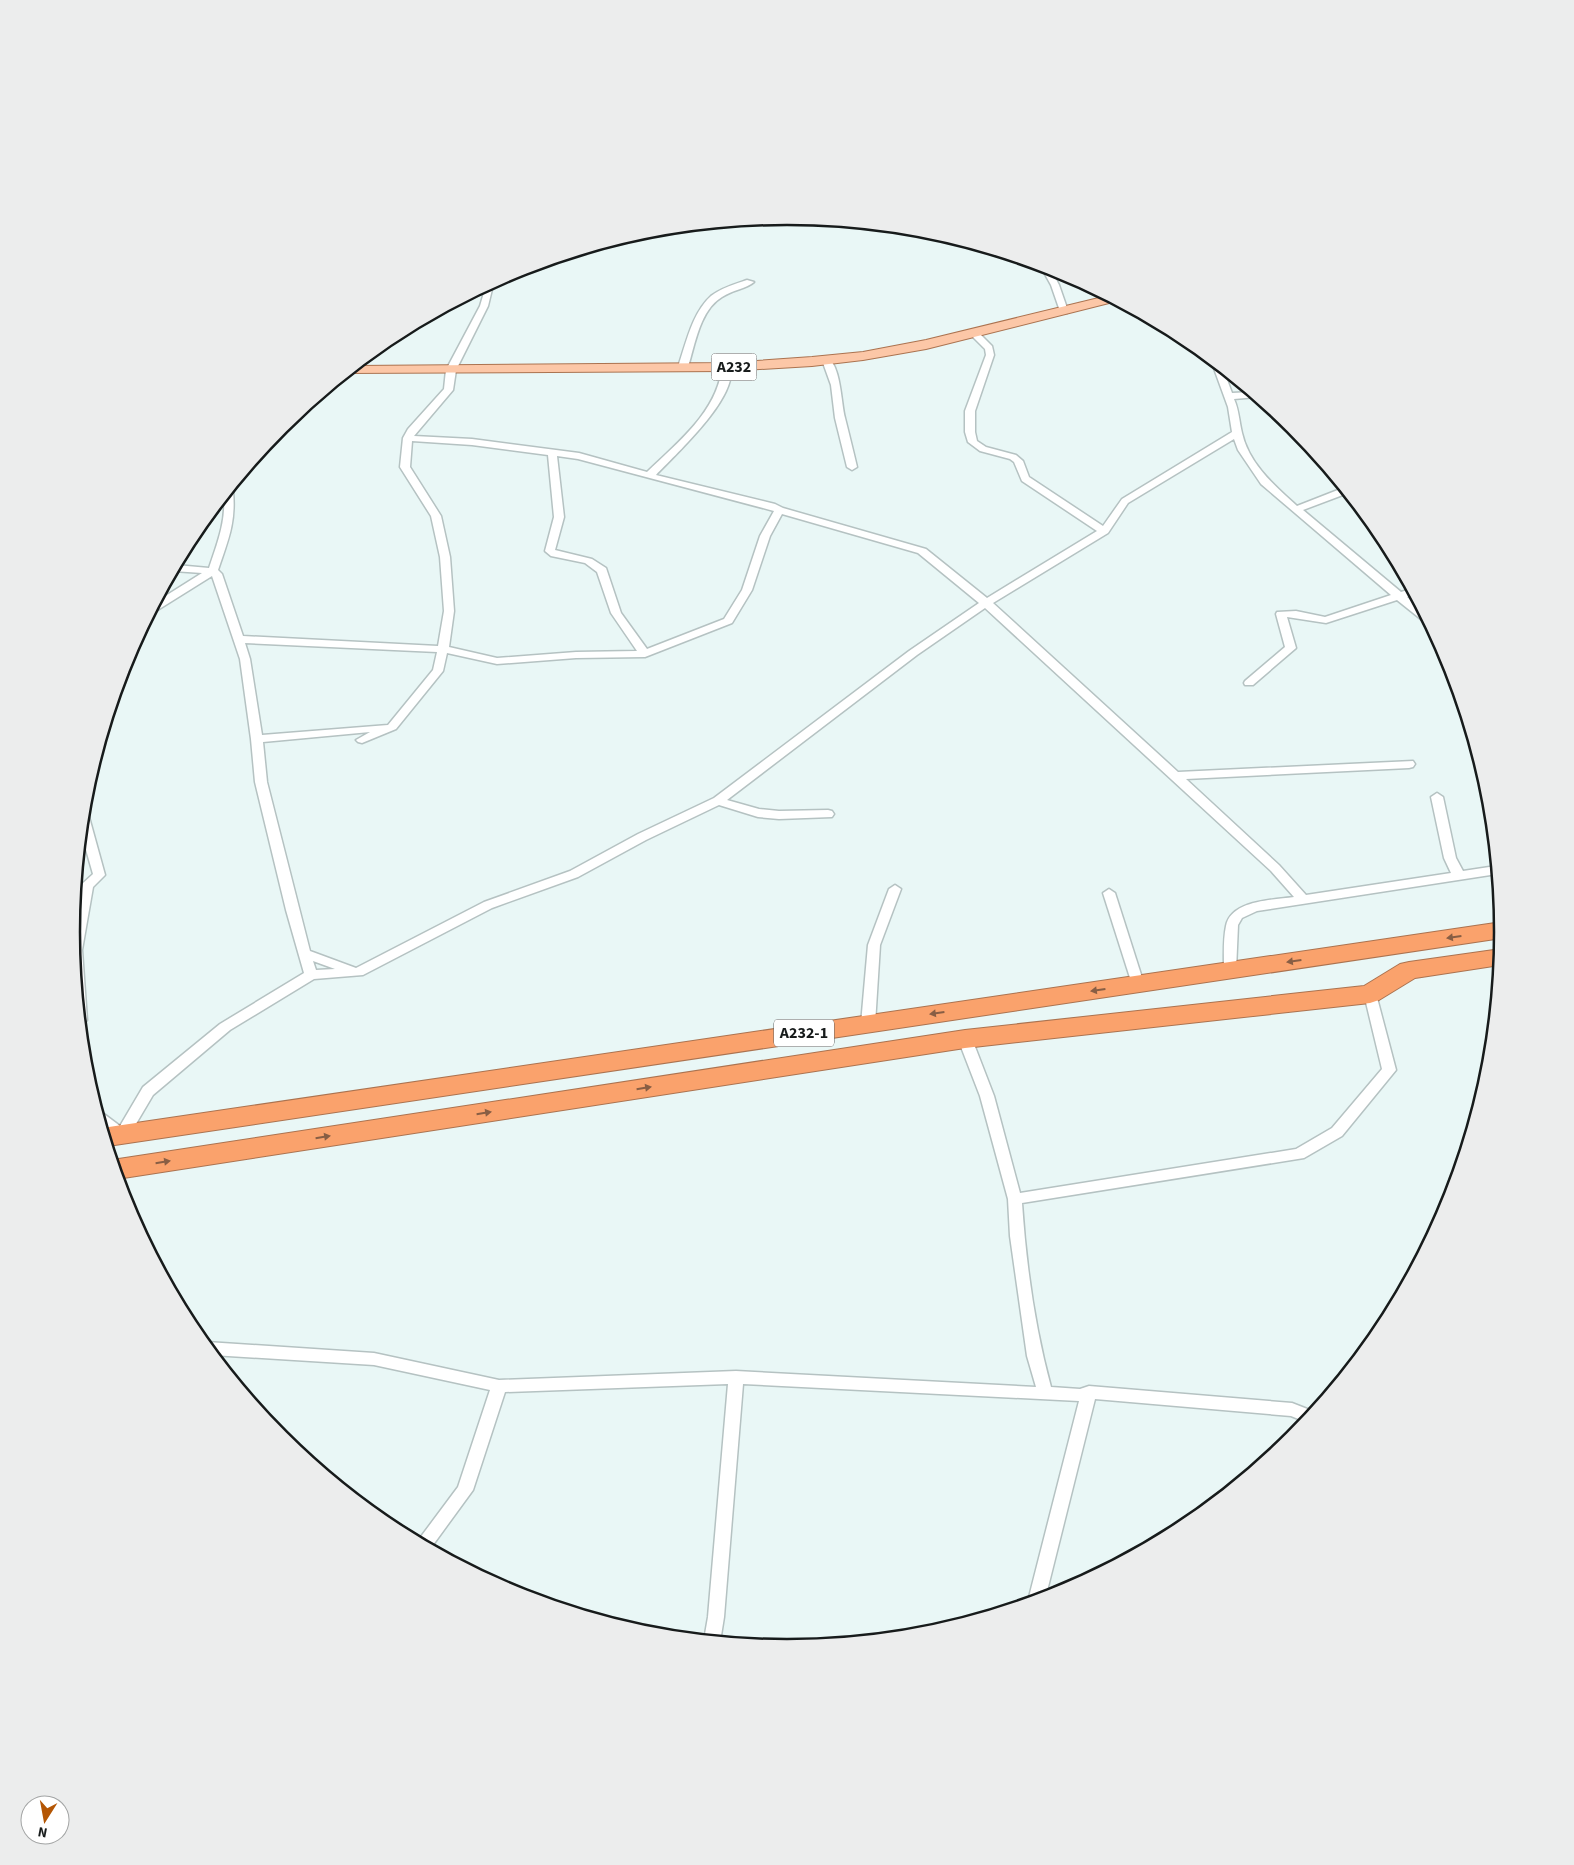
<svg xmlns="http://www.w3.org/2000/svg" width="1574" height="1865" font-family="'Source Sans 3',sans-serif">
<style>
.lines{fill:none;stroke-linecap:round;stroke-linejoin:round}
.street-casing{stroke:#b5c2c2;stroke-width:3}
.primary-casing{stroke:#ab7350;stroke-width:2}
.highway-casing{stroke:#ab7350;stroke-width:2}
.street{fill:#fff;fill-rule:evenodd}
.primary{fill:#fcc7a7;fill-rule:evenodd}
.highway{fill:#faa26c;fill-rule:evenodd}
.oneway{fill:#885e44}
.labels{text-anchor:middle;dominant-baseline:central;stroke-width:5;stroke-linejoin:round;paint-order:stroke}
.shield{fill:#fff;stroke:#5d5f5f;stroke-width:1}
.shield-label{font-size:16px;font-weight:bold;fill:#171b1b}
.rim{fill:none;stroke:#171b1b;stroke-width:2.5}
</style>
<rect width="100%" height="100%" fill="#e9f7f6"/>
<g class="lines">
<g class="street-casing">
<g id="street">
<path d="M1042,265L1050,268L1059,285L1068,311L1067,313L1060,311L1051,285L1041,267Z"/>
<path d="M747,280L754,282C746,289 732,290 722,297C700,310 695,344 688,367L683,370L680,369L678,367C686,344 692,313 711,296C721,288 735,284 747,280Z"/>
<path d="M494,281L488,306L456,370L453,390L414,436L472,439L579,453L647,472C677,443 718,411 722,367L727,364L730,365C740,396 676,454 656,475L775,504L783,508L926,549L987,598L1097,531L1022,481L1014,462L1010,459L980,451L968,442L965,432V411L986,355L985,349L971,335V331H977L992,346L994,355L975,411V432L977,441L986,447L1016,455L1023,461L1029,477L1103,526L1122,499L1232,432L1228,407L1212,363L1213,361L1223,369L1232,393L1252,392L1257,397L1234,399C1239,410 1239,421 1242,433C1249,464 1274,485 1297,506L1343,488L1348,493L1303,510L1401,592L1411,589L1414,595L1407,597L1422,610L1428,621L1422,620L1397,600L1326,623L1287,617L1296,648L1253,685H1245L1244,683L1245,681L1285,647L1276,614L1277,612L1296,611L1325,617L1391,595L1261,484L1238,450L1234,439L1128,503L1108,533L993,603L1178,772L1413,761L1415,764L1413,767L1409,768L1186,779L1279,865L1306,895L1451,873L1444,858L1431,797L1437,793L1443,797L1456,858L1463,871L1496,866L1497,874L1257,911L1242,918L1238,925L1236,970L1235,973H1225L1224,970C1224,956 1223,940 1226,926C1231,900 1273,900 1294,897L1271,871L985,608L917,655L727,800L759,809L779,811L828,810L832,811L834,814L832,817L779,819L758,817L719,805L646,840L578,877L492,908L363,975L314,979L230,1030L153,1095L127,1139C119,1141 106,1133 101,1126C99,1123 99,1117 98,1113L104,1114L120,1126L143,1087L220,1024L304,973L286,910L255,782L251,739L240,659L212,576L156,611L151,612L156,602L202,573L173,571L176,565L209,568C217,544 226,522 224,496L230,489L233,491C236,523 228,540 218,570L222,574L243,636L438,646L444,611L440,557L431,516L400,467L403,438L408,429L444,389L446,370L480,306L486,286ZM412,441L472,445L548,455L554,517L545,551L551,556L585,563L597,572L611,613L637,651L576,652L497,658L449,647L454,611L450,557L441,516L410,467ZM557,456L578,459L774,511L760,536L742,590L724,619L647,649L621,613L606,568L592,559L555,550L564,517ZM782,514L918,553L979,603L909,651L714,798L638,834L570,871L484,902L356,968L310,951L267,782L263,742L370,732L356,740L358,742L362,743L396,729L443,671L447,653L497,664L576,658L645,657L732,623L752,590L770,536ZM245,643L437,652L433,670L388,725L262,735L250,659ZM313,961L335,969L316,970Z"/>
<path d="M826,357C841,363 841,404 845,418C849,434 853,450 857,467L852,470L847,467L835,418L831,385L822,360Z"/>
<path d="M83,813L89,817L105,875L93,887L82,950L87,1020L85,1023L80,1025L72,938L81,885L93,874L81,832Z"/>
<path d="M895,885L901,889L880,945L875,1024L873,1027H863L861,1024L868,945L889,889Z"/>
<path d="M1109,889L1115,893L1144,984L1143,987H1133L1132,984L1103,893Z"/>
<path d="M1370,989L1375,991L1376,994L1396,1070L1342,1136L1304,1158L1022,1203C1026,1264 1035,1328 1051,1387L1080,1389L1089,1386L1292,1403L1315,1412L1306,1422L1291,1416L1095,1399L1045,1599L1029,1604L1028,1601L1079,1401L743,1384L724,1617L720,1642L704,1640L708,1617L728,1384L505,1392L473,1490L430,1549L417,1542L458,1487L490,1390L374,1365L212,1355L203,1343L207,1342L374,1353L499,1380L736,1371L1036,1387L1027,1356L1010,1236L1008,1199L980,1096L958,1039L960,1036H970L972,1039L994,1096L1020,1193L1296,1149L1332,1128L1382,1069L1364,994L1365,991Z"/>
</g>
</g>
<g class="primary-casing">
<path id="primary" d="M1107,296L1117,301L926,349L863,360L812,366L727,371L346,373L355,366L727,363L812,357L863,352L926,340Z"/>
</g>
<g class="highway-casing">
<g id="highway">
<path d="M1502,922V938L108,1146L102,1128Z"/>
<path d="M1501,949L1500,965L1415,978L1379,1000L1370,1003L965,1048L117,1179L112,1160L965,1030L1364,986L1400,964L1409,962Z"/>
</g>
</g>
<use href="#street" class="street"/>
<use href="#primary" class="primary"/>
<use href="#highway" class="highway"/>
</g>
<defs><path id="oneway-solid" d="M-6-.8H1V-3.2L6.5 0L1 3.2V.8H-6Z" transform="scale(1.25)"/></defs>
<g class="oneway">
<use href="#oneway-solid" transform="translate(1454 937) rotate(172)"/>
<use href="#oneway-solid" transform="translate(1294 961) rotate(172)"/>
<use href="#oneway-solid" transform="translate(1098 990) rotate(172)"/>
<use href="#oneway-solid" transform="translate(937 1013) rotate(172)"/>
<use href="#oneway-solid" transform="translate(644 1088) rotate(-9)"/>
<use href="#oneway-solid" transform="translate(484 1113) rotate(-9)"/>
<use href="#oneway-solid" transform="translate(323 1137) rotate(-9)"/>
<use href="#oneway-solid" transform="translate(163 1162) rotate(-9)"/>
</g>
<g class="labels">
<g class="shield">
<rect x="711.5" y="353.5" width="45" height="27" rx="4"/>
<rect x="774" y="1019.5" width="60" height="27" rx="4"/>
</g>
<g class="shield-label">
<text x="734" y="367">A232</text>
<text x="804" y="1033">A232-1</text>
</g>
</g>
<path d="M0 0H1574V1865H0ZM80 932a707 707 0 1 1 1414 0a707 707 0 1 1-1414 0Z" fill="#eceded" fill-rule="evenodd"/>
<path class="rim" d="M80 932a707 707 0 1 1 1414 0a707 707 0 1 1-1414 0Z"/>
<g transform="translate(45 1820) rotate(191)"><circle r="24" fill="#ffffff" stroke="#a2a4a4"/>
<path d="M0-4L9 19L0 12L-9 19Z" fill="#b45604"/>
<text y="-8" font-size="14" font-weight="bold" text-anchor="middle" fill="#171b1b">N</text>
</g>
</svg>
